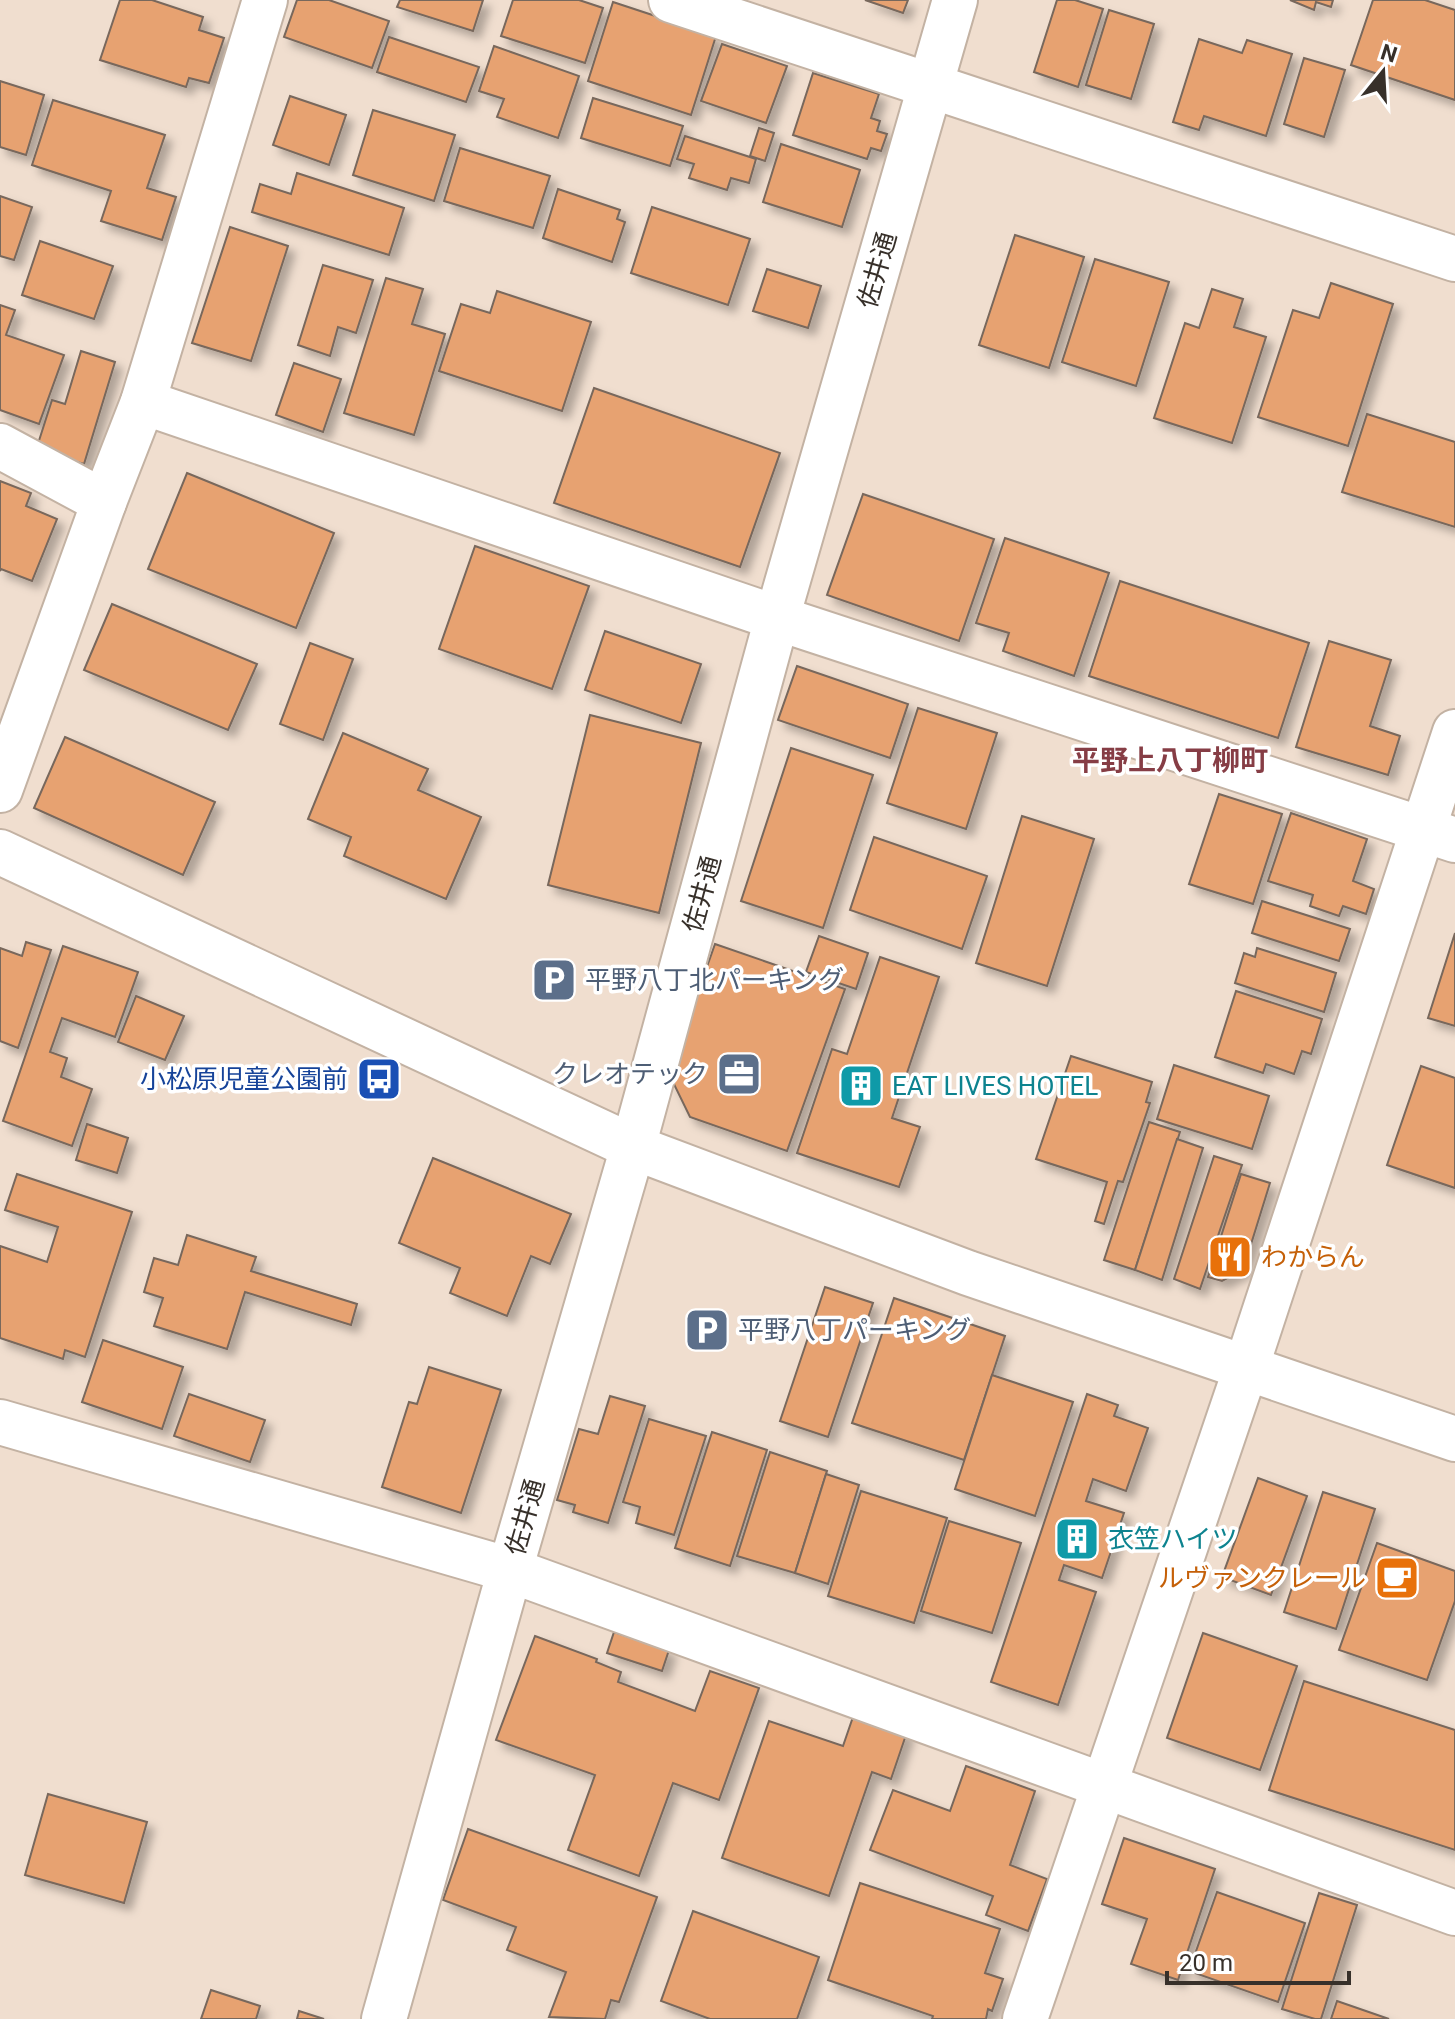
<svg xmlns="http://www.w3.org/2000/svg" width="1455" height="2019" font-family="Roboto,'Noto Sans JP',sans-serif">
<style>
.building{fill:#e7a271;stroke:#78675c;stroke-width:2;filter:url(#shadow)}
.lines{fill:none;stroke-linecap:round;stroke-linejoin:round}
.minor-casing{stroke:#c3b2a3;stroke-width:48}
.tertiary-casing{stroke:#c3b2a3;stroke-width:48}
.minor{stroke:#fff;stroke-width:44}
.tertiary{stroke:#fff;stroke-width:44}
.labels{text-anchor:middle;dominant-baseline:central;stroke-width:7;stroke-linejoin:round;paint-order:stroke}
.street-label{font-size:26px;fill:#37302a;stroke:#fff}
.service-label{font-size:26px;fill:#4e5e75;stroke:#fff;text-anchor:start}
.transit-label{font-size:26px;fill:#164399;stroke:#fff;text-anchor:end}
.culture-label{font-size:26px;fill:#0d838f;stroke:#fff;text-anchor:start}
.food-label{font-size:26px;fill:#c56008;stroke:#fff;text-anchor:start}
.neighbourhood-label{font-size:28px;font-weight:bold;fill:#863d45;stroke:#fff}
</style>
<defs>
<filter id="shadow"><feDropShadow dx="7" dy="7" stdDeviation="4" flood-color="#0004"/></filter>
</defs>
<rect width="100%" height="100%" fill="#f0decf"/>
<g class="building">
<path d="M120,0H152L203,17L199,30L224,38L209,83L189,78L186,87L100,60Z"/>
<path d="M297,0H329L389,21L372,68L284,37Z"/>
<path d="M400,0H483L473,31L397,7Z"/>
<path d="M513,0H579L603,8L585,63L501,36Z"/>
<path d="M865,0H908L903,13Z"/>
<path d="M1057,0H1075L1103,9L1078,87L1034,72Z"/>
<path d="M1290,0H1333L1331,7L1316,2L1314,10Z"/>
<path d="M1373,0H1425L1455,10V100L1351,65Z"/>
<path d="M613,2L716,36L691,115L588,81Z"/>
<path d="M1109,10L1154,24L1131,99L1086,85Z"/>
<path d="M389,37L479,67L466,102L377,72Z"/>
<path d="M1199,39L1242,53L1247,40L1292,54L1266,136L1204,116L1199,130L1173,122Z"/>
<path d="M722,44L787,66L766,123L701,101Z"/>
<path d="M494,46L579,76L558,138L497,117L504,99L479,91Z"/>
<path d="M1304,58L1345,70L1324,137L1284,124Z"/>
<path d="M813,73L879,94L871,118L880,121L877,131L887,134L881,151L871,148L867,159L793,135Z"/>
<path d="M0,81L44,95L26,155L0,147Z"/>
<path d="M290,96L346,115L329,165L273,145Z"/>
<path d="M593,98L683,126L670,166L581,138Z"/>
<path d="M53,100L165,135L147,188L176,197L162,240L101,221L111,191L32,165Z"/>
<path d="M373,110L455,135L434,201L353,175Z"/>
<path d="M759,128L774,133L765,161L750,156Z"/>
<path d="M685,136L756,159L749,183L731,178L727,190L689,178L694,164L677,159Z"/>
<path d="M781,144L860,170L842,227L763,202Z"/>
<path d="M460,148L550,176L533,228L444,201Z"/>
<path d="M297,173L404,208L389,255L252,212L260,184L291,194Z"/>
<path d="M558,189L620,210L617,219L625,222L612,262L543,238Z"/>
<path d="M0,196L32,207L14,260L0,256Z"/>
<path d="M652,207L750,239L728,305L631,273Z"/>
<path d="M230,227L288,246L251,361L192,343Z"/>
<path d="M1015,235L1084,257L1049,368L979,345Z"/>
<path d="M40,241L113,266L94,319L22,295Z"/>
<path d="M1095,259L1169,282L1136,386L1062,362Z"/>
<path d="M323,265L373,280L356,333L338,327L330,356L298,345Z"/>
<path d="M767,269L821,286L808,328L753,311Z"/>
<path d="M386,278L423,289L412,324L445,334L414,435L344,413Z"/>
<path d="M1331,283L1393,304L1348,446L1258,417L1293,310L1319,318Z"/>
<path d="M1212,289L1243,299L1234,327L1266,337L1232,443L1154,418L1185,323L1199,328Z"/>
<path d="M497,291L591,322L562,411L439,371L461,304L490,313Z"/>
<path d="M0,305L15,310L6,335L64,355L39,424L0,410Z"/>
<path d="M81,351L115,362L84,464L36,450L52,400L65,404Z"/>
<path d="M294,363L341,379L323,432L276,415Z"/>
<path d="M594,388L780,453L740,567L554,503Z"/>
<path d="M1367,414L1455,442V527L1342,492Z"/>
<path d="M187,473L334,533L296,628L148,569Z"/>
<path d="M0,481L31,493L26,506L57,519L32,581L1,569L0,571Z"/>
<path d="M863,494L994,539L959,641L827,595Z"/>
<path d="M1005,538L1109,573L1074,676L1003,651L1009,633L976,623Z"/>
<path d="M475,546L589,586L552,689L439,649Z"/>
<path d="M1120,581L1309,643L1278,738L1089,676Z"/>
<path d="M112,604L257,664L228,730L84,670Z"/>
<path d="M605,631L701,664L681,723L585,690Z"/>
<path d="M1329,641L1391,660L1370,726L1400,736L1388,775L1296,747Z"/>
<path d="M310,643L353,659L323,740L280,724Z"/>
<path d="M797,666L908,704L890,758L778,720Z"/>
<path d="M918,708L997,733L966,829L887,803Z"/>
<path d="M590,715L701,743L659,913L548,885Z"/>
<path d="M343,733L428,769L418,790L481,817L446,899L344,856L351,837L308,819Z"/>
<path d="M65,737L215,802L183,875L34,808Z"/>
<path d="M791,748L873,775L823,928L741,901Z"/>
<path d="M1219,794L1282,814L1253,904L1189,884Z"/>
<path d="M1291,813L1367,839L1353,881L1374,889L1366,914L1343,906L1339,916L1310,906L1313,895L1268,881Z"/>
<path d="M1022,816L1094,839L1047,986L976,963Z"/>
<path d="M874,837L987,876L962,949L850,910Z"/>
<path d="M1262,901L1350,929L1339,961L1252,933Z"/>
<path d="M1455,933V1026L1428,1018Z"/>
<path d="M819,936L868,953L856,989L806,972Z"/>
<path d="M26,942L51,950L18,1048L0,1041V948L22,956Z"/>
<path d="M715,944L845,989L787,1151L690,1117L669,1074Z"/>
<path d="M63,946L138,972L115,1037L62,1018L50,1052L67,1058L61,1077L92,1089L72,1146L3,1121Z"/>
<path d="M1257,948L1336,973L1324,1012L1235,983L1244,953L1255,957Z"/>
<path d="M880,957L939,977L892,1118L920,1127L899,1187L797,1153L832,1049L847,1054Z"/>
<path d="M1236,991L1322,1019L1311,1054L1302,1051L1294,1074L1266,1064L1263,1073L1215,1057Z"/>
<path d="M136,996L184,1016L165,1060L118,1042Z"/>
<path d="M1071,1056L1152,1082L1146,1102L1150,1103L1123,1182L1118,1181L1104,1224L1095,1221L1107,1182L1036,1159Z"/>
<path d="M1174,1065L1269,1096L1252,1149L1157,1119Z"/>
<path d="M1421,1066L1455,1078V1188L1387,1165Z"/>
<path d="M1149,1122L1180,1132L1135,1270L1104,1260Z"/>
<path d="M87,1124L128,1138L117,1173L76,1160Z"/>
<path d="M1177,1139L1203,1148L1162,1280L1135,1270Z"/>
<path d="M1214,1156L1242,1165L1200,1289L1174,1279Z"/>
<path d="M433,1158L571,1214L550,1264L531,1256L507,1316L450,1293L460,1268L399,1243Z"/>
<path d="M17,1174L132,1212L85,1357L65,1350L63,1359L0,1338V1246L47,1262L58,1227L5,1210Z"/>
<path d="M1241,1174L1270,1183L1243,1270L1222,1281L1208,1277Z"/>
<path d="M187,1235L256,1257L251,1271L357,1304L351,1325L245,1292L227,1349L154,1326L163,1298L144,1292L154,1258L178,1265Z"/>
<path d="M825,1287L873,1303L828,1437L780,1421Z"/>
<path d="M894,1298L1005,1336L964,1460L852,1423Z"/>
<path d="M103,1340L183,1367L162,1429L82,1402Z"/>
<path d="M429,1367L501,1390L461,1513L382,1487L409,1402L417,1404Z"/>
<path d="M992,1375L1073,1402L1035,1516L955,1489Z"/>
<path d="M189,1394L265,1420L250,1462L174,1436Z"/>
<path d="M1087,1394L1118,1405L1114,1416L1148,1428L1126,1491L1093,1479L1086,1501L1124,1513L1102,1578L1064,1565L1059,1580L1096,1592L1058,1705L991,1682Z"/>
<path d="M610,1396L645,1406L608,1523L573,1512L575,1505L557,1500L579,1429L598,1434Z"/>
<path d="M649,1419L706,1436L674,1535L636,1523L640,1507L623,1502Z"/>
<path d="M712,1432L767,1450L730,1566L675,1548Z"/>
<path d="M770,1452L827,1471L795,1573L737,1556Z"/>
<path d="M826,1474L859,1485L828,1584L795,1573Z"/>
<path d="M1258,1478L1307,1496L1271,1595L1222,1577Z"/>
<path d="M861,1491L947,1518L914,1623L828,1596Z"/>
<path d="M1323,1492L1375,1509L1336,1629L1284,1612Z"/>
<path d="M949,1521L1021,1543L992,1633L921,1611Z"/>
<path d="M1377,1543L1455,1571V1601L1427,1680L1339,1650Z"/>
<path d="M614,1632L669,1650L662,1671L607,1653Z"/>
<path d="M1203,1633L1297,1666L1260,1770L1167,1738Z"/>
<path d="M535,1636L597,1659L596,1662L621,1672L618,1682L695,1711L710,1671L759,1688L719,1800L673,1783L639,1876L568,1850L595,1775L496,1740Z"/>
<path d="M1304,1681L1455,1730V1850L1269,1790Z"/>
<path d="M854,1714L907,1732L891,1779L872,1772L829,1896L722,1858L769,1721L843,1746Z"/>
<path d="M966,1766L1035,1791L1010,1865L1047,1879L1028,1931L986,1915L993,1896L870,1850L893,1790L950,1811Z"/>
<path d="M48,1794L147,1822L124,1903L25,1875Z"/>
<path d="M468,1829L657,1897L619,2002L611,2000L605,2019L549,2017L566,1972L507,1950L516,1927L443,1900Z"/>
<path d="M1124,1838L1215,1869L1178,1980L1131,1964L1147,1919L1102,1904Z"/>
<path d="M860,1883L1000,1929L985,1973L1003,1979L992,2011L988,2009L986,2019H932L933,2016L828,1980Z"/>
<path d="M1217,1892L1305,1923L1278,2002L1189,1971Z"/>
<path d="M1319,1893L1357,1905L1321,2019H1315L1282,2009Z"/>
<path d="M693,1911L819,1957L797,2019H710L661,2001Z"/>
<path d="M211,1990L260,2006L256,2019H201Z"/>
<path d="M1337,2001L1389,2019H1331Z"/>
<path d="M299,2011L324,2019H297Z"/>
</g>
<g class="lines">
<g class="minor-casing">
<g id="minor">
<path d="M671,0L1455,259"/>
<path d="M143,402L777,618L1455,840"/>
<path d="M0,446L104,502"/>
<path d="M0,790L104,502L143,402L265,0"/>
<path d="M0,1422L510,1570L1455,1913"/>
<path d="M384,2019L510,1570L633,1147L777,618L955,0"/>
<path d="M1025,2019L1246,1368L1455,732"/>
</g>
</g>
<g class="tertiary-casing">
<path id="tertiary" d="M0,852L633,1147L968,1273L1455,1439"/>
</g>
<use href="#minor" class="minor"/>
<use href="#tertiary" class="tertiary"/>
</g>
<defs>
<g id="parking-square" transform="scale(2.3)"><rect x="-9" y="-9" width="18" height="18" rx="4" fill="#5c6f8a" stroke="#fff"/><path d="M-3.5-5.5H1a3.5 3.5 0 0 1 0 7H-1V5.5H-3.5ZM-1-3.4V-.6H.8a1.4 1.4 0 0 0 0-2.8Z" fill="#fff"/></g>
<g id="office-square" transform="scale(2.3)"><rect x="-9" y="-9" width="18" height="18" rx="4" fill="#5c6f8a" stroke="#fff"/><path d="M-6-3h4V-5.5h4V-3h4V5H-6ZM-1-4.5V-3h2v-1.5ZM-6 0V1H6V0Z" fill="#fff"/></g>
<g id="bus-square" transform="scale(2.3)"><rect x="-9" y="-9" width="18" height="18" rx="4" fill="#1a4fb4" stroke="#fff"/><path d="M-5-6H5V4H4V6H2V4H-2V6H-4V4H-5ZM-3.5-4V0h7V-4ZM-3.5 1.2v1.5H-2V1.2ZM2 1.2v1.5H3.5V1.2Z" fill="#fff"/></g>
<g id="building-square" transform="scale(2.3)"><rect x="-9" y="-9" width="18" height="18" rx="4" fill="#0f9aa8" stroke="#fff"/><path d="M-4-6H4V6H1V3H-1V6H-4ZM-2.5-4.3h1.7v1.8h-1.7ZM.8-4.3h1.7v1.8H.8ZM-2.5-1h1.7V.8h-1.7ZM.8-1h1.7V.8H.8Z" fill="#fff"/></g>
<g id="restaurant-square" transform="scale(2.3)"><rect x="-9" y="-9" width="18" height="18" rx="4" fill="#e8710a" stroke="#fff"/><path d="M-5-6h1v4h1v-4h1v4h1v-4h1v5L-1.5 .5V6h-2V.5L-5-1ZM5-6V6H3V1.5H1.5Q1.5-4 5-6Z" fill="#fff"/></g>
<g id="cafe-square" transform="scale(2.3)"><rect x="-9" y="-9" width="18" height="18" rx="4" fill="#e8710a" stroke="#fff"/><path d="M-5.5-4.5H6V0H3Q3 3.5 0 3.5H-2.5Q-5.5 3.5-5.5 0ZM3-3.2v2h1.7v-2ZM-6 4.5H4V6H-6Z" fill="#fff"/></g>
</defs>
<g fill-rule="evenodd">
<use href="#parking-square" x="554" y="980"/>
<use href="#office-square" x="739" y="1074"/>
<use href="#bus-square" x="379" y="1079"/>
<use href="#building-square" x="861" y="1086"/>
<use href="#restaurant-square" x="1230" y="1257"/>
<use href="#parking-square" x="707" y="1330"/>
<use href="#building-square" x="1077" y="1539"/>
<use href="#cafe-square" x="1397" y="1578"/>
</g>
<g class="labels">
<g class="street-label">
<text transform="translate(877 270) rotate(-74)">佐井通</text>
<text transform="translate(702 894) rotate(-75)">佐井通</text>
<text transform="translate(525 1517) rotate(-74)">佐井通</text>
</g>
<g class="service-label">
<text x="585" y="980">平野八丁北パーキング</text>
<text x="708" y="1074" text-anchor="end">クレオテック</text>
<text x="738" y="1330">平野八丁パーキング</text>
</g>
<g class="transit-label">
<text x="348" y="1079">小松原児童公園前</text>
</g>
<g class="culture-label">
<text x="892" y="1086">EAT LIVES HOTEL</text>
<text x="1108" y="1539">衣笠ハイツ</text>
</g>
<g class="food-label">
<text x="1261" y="1257">わからん</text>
<text x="1366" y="1578" text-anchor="end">ルヴァンクレール</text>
</g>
<g class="neighbourhood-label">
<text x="1170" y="760">平野上八丁柳町</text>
</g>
</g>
<g transform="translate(1383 72) rotate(18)" stroke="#ffffff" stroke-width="6" paint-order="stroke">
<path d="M0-6L14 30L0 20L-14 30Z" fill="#37302a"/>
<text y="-12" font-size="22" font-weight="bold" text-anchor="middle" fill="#37302a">N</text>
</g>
<path d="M1167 1971v12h182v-12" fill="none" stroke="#37302a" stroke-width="4"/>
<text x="1179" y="1971" font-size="24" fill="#37302a" stroke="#ffffff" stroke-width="6" paint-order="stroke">20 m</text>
</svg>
